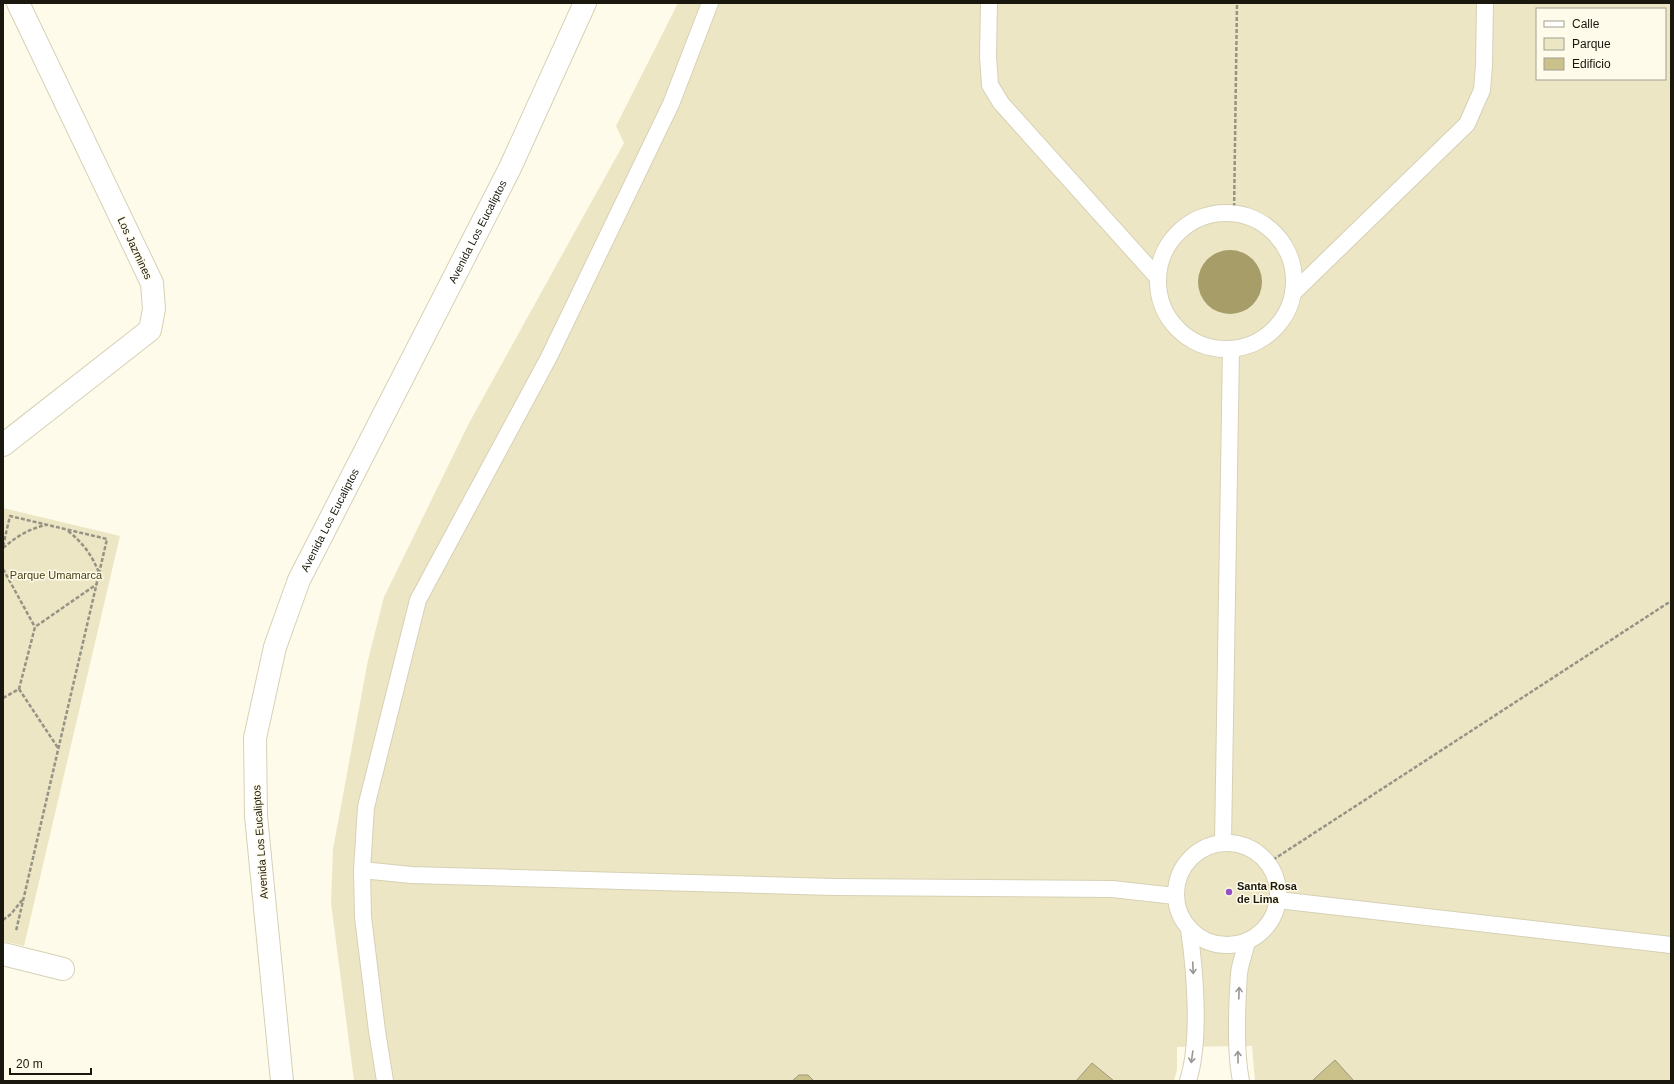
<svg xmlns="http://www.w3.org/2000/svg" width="1674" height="1084" font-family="Arial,sans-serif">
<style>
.green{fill:#ede6c4;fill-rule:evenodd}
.water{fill:#a79d68}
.building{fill:#cbc18b;stroke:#9e997e}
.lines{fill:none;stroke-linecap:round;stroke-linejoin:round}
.service-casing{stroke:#d6d1b5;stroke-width:18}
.minor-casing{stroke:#d6d1b5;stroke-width:24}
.tertiary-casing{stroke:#d6d1b5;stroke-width:24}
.path{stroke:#969385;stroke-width:2.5;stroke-dasharray:4 2;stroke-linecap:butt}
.service{stroke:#fff;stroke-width:16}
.minor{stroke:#fff;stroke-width:22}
.tertiary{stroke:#fff;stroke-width:22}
.oneway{stroke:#989793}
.poi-dot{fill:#9451c5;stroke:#fffbea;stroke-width:1.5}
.labels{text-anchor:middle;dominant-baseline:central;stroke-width:3;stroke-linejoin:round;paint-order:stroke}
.street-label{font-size:11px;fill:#1a180e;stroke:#fffbea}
.park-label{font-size:11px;fill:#4a4117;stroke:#fffbea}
.poi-label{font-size:11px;font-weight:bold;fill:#1a180e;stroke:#fffbea;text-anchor:start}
</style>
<rect width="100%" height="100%" fill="#fffbea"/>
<g class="green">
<path d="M678,3H1671V1081H1255L1252,1046L1177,1047V1070L1174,1081H354L331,903L333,849L368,660L384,597L469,423L624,143L616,126ZM1537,9H1665V79H1537Z"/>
<path d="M3,508L120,536L24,946L3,941Z"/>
</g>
<circle class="water" cx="1230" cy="282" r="32"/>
<g class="building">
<path d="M1335,1060L1354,1081H1314L1313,1080Z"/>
<path d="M1092,1063L1114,1081H1076Z"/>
<path d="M799,1075H808L814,1081H792Z"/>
</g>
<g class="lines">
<g class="service-casing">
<g id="service">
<path d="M989,3L988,56L990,85L1001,103L1158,278"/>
<circle cx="1226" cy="281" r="68"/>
<path d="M1293,293L1467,124L1482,90L1484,65L1485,3"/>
<circle cx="1227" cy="894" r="51"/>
<path d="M1223,843L1231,349"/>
<path d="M362,870L411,875L834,887L1112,889L1175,896"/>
<path d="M1278,900L1671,945"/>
<path d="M385,1081L377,1031L363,917L362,870L366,807L418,600L549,357L671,104L710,3"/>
<path d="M1188,1081C1201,1040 1195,971 1189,929"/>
<path d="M1241,1081C1235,1052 1237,1004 1239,974C1240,963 1245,952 1247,941"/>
</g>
</g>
<g class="minor-casing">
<g id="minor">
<path d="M3,445L150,330L154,309L152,283L18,3"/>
<path d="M3,954L63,969"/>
</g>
</g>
<g class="tertiary-casing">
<g id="tertiary">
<path id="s1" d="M282,1081L256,816L255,738L275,647L299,580L510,168L585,3"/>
</g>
</g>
<g class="path">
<path d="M1234,213L1237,3"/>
<path d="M68,531C83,543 92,555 99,573"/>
<path d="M3,546L10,516L107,539L16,931"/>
<path d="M3,548C16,537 28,529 46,525"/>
<path d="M3,569L35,627"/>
<path d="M19,689L58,748"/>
<path d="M3,698L19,689L35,627L97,584"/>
<path d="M1268,863L1671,601"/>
<path d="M3,920L11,914L23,899"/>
</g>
<use href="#service" class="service"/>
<use href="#minor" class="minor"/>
<use href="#tertiary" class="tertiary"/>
</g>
<defs><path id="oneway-shaft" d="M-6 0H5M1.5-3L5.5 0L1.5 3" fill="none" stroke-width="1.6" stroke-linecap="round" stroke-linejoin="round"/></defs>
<g class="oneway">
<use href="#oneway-shaft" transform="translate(1193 968) rotate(88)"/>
<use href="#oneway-shaft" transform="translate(1239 993) rotate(-88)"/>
<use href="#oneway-shaft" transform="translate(1192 1057) rotate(98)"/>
<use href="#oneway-shaft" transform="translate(1238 1057) rotate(-91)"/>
</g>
<circle class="poi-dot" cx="1229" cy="892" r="4"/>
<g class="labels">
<g class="street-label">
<text stroke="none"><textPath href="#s1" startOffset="900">Avenida Los Eucaliptos</textPath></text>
<text transform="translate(135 248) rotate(65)">Los Jazmines</text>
<text stroke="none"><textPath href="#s1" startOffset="576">Avenida Los Eucaliptos</textPath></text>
<text transform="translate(260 842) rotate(-94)">Avenida Los Eucaliptos</text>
</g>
<g class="park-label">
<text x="56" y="575">Parque Umamarca</text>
</g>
<g class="poi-label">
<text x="1237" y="886">Santa Rosa<tspan x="1237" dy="13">de Lima</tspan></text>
</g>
</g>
<rect width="1674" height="1084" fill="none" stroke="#1a180e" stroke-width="8"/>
<rect x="1536" y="8" width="130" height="72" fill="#fffbea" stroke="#a3a092"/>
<rect x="1544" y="21" width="20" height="6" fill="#ffffff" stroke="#a3a092"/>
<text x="1572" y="28" font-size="12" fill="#1a180e">Calle</text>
<rect x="1544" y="38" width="20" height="12" fill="#ede6c4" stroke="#a3a092"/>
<text x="1572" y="48" font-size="12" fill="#1a180e">Parque</text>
<rect x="1544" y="58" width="20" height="12" fill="#cbc18b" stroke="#a3a092"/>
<text x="1572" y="68" font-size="12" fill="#1a180e">Edificio</text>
<path d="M10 1068v6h81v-6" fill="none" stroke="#1a180e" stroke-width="2"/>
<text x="16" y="1068" font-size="12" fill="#1a180e" stroke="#fffbea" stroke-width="3" paint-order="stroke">20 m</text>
</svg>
